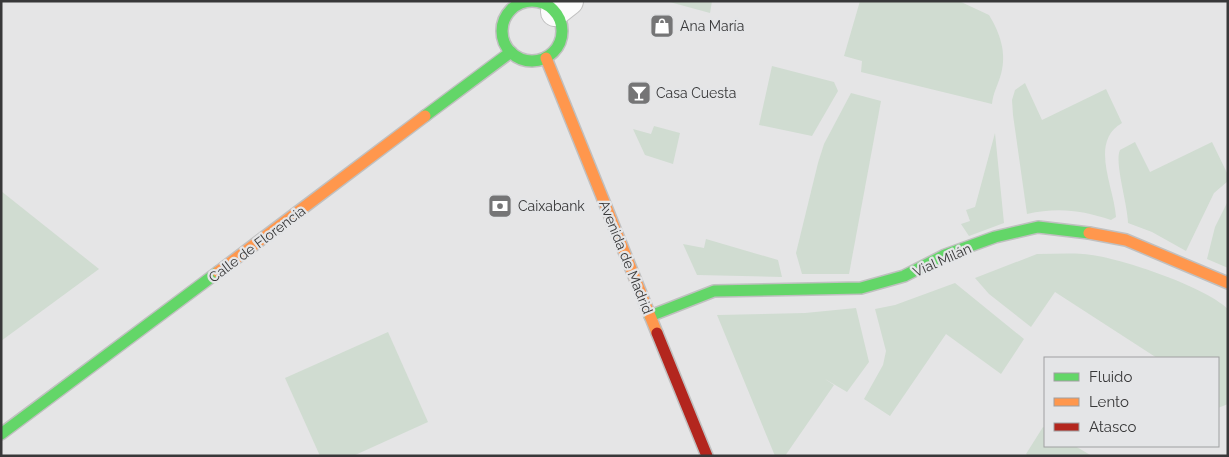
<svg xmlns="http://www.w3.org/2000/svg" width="1229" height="457" font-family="Raleway,sans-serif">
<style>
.green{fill:#d0dcd1}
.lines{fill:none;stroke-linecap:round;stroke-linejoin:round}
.street-casing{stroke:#c0c0c0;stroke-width:30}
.fast-casing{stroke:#c0c0c0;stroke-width:14}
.slow-casing{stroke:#c0c0c0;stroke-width:14}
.jam-casing{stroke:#c0c0c0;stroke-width:14}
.street{stroke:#fbfbfb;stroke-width:28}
.fast{stroke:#63d668;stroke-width:11}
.slow{stroke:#ff974d;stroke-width:11}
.jam{stroke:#b3261e;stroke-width:11}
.labels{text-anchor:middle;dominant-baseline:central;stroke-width:4.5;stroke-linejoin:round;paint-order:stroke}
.poi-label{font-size:14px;fill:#383839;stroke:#e4e5e7;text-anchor:start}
.street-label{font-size:14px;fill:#383839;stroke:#e4e5e7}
</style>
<rect width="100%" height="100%" fill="#e5e5e6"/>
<g class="green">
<path d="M666,1H712L710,13Z"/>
<path d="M860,1H959L989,15C1000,33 1007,53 1001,74C998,85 993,93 992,104L861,72L862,61L844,56Z"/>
<path d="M772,66L834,82L838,91L812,136L759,125Z"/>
<path d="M1025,83L1042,120L1106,89L1122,123C1089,142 1114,186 1116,217L1111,220C1082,210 1057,207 1027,214L1013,115L1012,100L1015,90Z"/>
<path d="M851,93L881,101L849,274H802L796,253L818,163L824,144Z"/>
<path d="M654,126L680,133L673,164L645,155L633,129L651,134Z"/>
<path d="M995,133L1004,223L969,236L961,224L970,221L966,210L975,207Z"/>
<path d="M1135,142L1150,172L1212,142L1228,175V181L1214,193L1186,251L1152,232L1128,223C1128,206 1114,161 1120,150Z"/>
<path d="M1,191L99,269L1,341Z"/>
<path d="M1228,201V268L1207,259L1215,227Z"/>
<path d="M706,239L778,260L782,277L697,275L683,244L704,248Z"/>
<path d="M1037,254C1052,254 1068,253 1083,254C1116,256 1204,286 1228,309V404L1218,408V358H1157L1055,292L1031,327L989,294L975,278Z"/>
<path d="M955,283L1024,339L1001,374L946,334L890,416L864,399L883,365L886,351L875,309L895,305Z"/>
<path d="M856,308L869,362L847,392L825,379L834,385L785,456H775L717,315L805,313Z"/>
<path d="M388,332L428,422L353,456H320L285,378Z"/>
<path d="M1043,427L1045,428V446H1075L1092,456H1028L1026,454Z"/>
</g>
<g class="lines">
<g class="street-casing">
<path id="street" d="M555,12L569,1"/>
</g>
<g class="fast-casing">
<g id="fast">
<circle cx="532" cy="31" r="30"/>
<path d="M425,116L511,52"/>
<path d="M650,316L714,291L861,288L904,276L945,255L995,237L1038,227L1089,233"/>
<path d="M1,434L218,272"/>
</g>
</g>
<g class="slow-casing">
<g id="slow">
<path d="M546,58L657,333"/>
<path d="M1089,233L1126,240L1228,283"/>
<path d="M218,272L425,116"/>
</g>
</g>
<g class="jam-casing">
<path id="jam" d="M657,333L707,456"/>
</g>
<use href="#street" class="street"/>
<use href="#fast" class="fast"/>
<use href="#slow" class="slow"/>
<use href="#jam" class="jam"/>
</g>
<defs>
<g id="shop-square" transform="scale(1.25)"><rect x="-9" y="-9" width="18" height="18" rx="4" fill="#757576" stroke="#e4e5e7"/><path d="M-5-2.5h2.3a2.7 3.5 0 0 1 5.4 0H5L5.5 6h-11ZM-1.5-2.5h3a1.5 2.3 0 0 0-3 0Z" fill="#fff"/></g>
<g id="bar-square" transform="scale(1.25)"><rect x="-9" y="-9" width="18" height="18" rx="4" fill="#757576" stroke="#e4e5e7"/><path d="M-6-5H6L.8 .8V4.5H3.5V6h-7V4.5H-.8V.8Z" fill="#fff"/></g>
<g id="bank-square" transform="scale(1.25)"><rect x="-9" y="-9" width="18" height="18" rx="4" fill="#757576" stroke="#e4e5e7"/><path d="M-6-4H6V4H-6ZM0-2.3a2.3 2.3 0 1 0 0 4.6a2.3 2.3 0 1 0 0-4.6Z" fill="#fff"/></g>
</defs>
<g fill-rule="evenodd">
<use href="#shop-square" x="662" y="26"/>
<use href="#bar-square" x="639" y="93"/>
<use href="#bank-square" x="500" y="206"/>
</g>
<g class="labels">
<g class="poi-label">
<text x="680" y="26">Ana María</text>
<text x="656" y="93">Casa Cuesta</text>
<text x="518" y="206">Caixabank</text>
</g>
<g class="street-label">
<text transform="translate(257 244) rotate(-37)">Calle de Florencia</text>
<text transform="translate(626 257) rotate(68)">Avenida de Madrid</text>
<text transform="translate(942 260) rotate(-24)">Vial Milán</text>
</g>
</g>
<rect width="1229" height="457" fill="none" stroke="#383839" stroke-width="5"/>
<rect x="1044" y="357" width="175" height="90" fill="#e4e5e7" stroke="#9fa0a1"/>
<rect x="1054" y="373" width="25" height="8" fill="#63d668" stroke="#9fa0a1"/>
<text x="1089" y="382" font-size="15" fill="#383839">Fluido</text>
<rect x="1054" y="398" width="25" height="8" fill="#ff974d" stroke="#9fa0a1"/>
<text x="1089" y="407" font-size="15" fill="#383839">Lento</text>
<rect x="1054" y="423" width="25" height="8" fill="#b3261e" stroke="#9fa0a1"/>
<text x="1089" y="432" font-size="15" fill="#383839">Atasco</text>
</svg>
